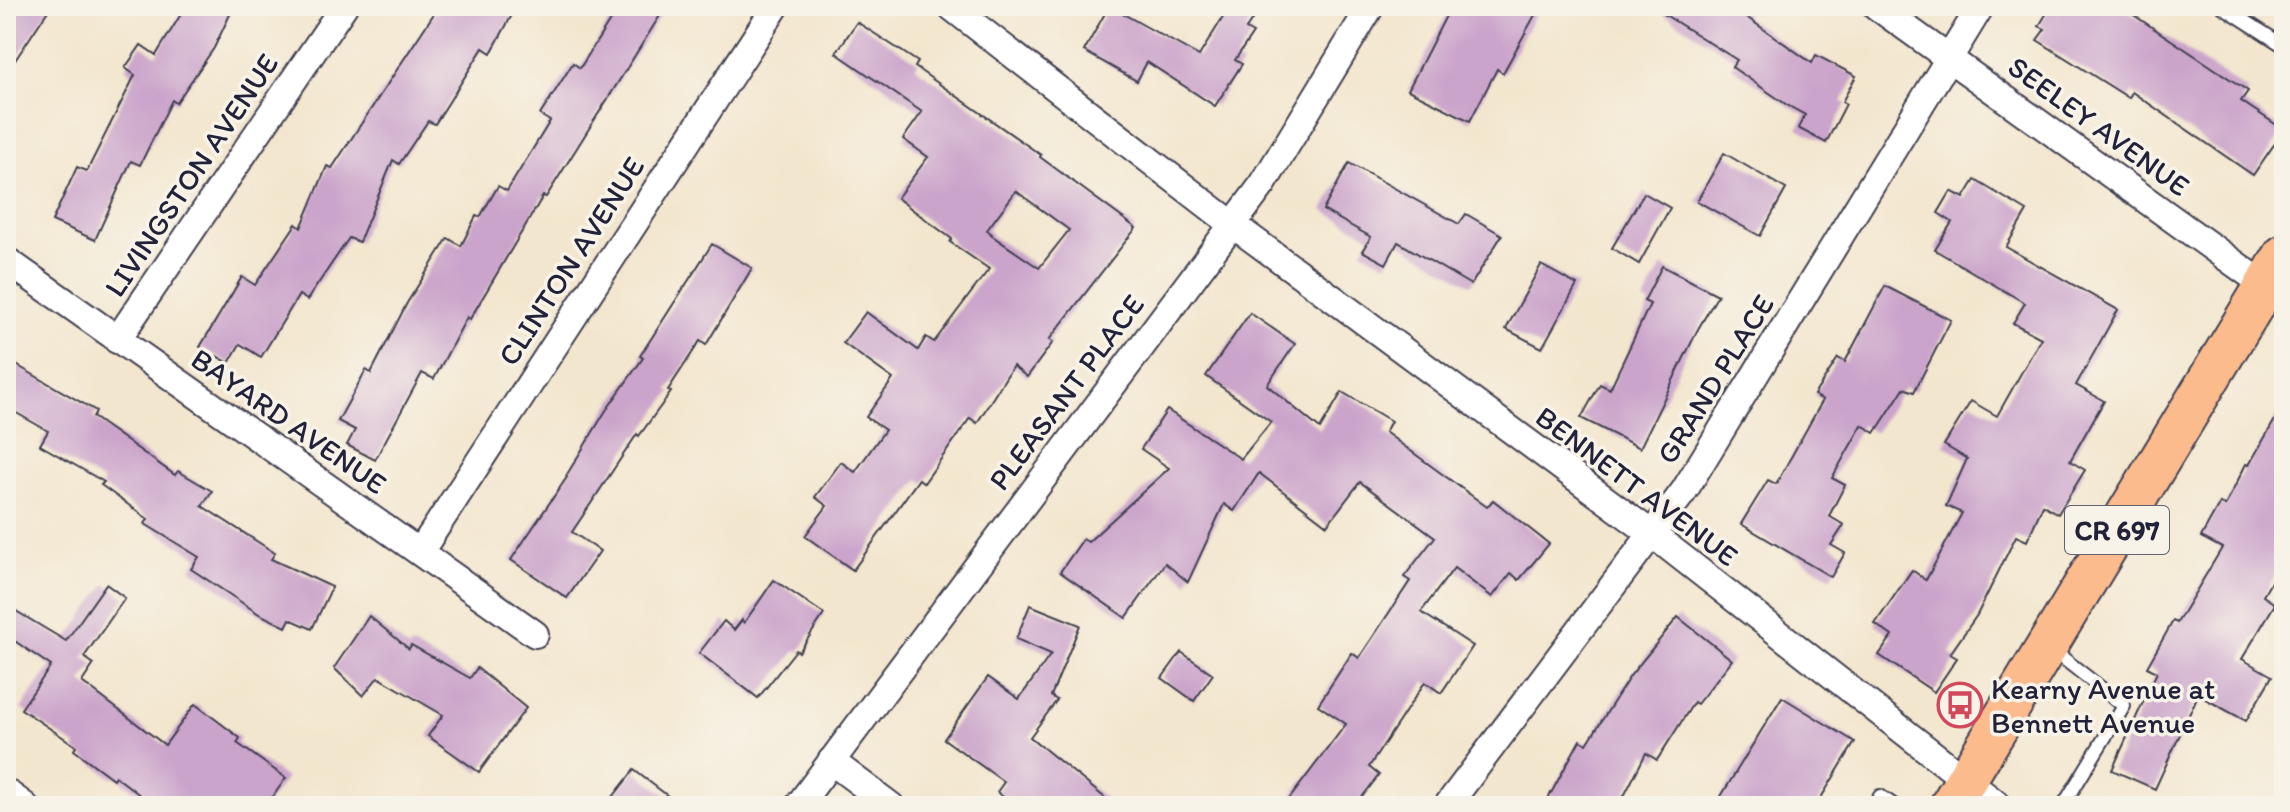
<svg xmlns="http://www.w3.org/2000/svg" width="2290" height="812" font-family="Itim,sans-serif">
<style>
.building{fill:#cba4cb;fill-rule:evenodd}
.lines{fill:none;stroke-linecap:round;stroke-linejoin:round}
.service-casing{stroke:#413f51;stroke-width:16}
.minor-casing{stroke:#413f51;stroke-width:30}
.primary-casing{stroke:#413f51;stroke-width:44}
.service{stroke:#fff;stroke-width:12}
.minor{stroke:#fff;stroke-width:26}
.primary{stroke:#fbbb8d;stroke-width:40}
.labels{text-anchor:middle;dominant-baseline:central;stroke-width:7;stroke-linejoin:round;paint-order:stroke}
.shield{fill:#f7f3e8;stroke:#62616f;stroke-width:2}
.shield-label{font-size:28px;font-weight:bold;fill:#22223b}
.street-label{font-size:30px;fill:#22223b;stroke:#f7f3e8}
.poi-label{font-size:30px;fill:#22223b;stroke:#f7f3e8;text-anchor:start}
</style>
<rect width="100%" height="100%" fill="#f7f3e8"/>
<filter id="ink" filterUnits="userSpaceOnUse"><feTurbulence type="fractalNoise" baseFrequency=".0125" numOctaves="2"/><feDisplacementMap in="SourceGraphic" scale="16" xChannelSelector="R" yChannelSelector="G"/><feConvolveMatrix kernelMatrix="1 2 1 2 8 2 1 2 1" color-interpolation-filters="sRGB"/></filter>
<filter id="wash" filterUnits="userSpaceOnUse"><feTurbulence type="fractalNoise" baseFrequency=".006" numOctaves="4" result="noise"/><feDisplacementMap in="SourceGraphic" scale="32" xChannelSelector="R" yChannelSelector="G"/><feGaussianBlur stdDeviation="1.8" result="paint"/><feColorMatrix in="noise" values="0 0 0 0 0 0 0 0 0 0 0 0 0 0 0 0 0 1.4 0 .05"/><feComposite in="paint" operator="in"/></filter>
<g filter="url(#wash)">
<rect width="100%" height="100%" fill="#f3e6ce"/>
<g id="blocks">
<g class="building">
<path d="M6,6H51L6,74Z"/>
<path d="M186,6H234L214,48L176,103L172,100L140,165L131,161L95,240L52,221L77,167L87,171L135,75L125,68L141,45L156,55Z"/>
<path d="M439,6H517L491,53L483,48L435,124L428,121L399,164L393,160L359,242L349,238L307,300L299,295L261,357L240,344L229,363L200,347L242,277L255,285L296,224L301,228L327,166L332,168Z"/>
<path d="M619,6H666L546,197L543,196L470,319L467,317L434,379L422,373L375,460L347,445L355,430L338,421L366,370L371,373L407,303L448,238L461,246L476,216L480,217L498,186L507,191L550,121L540,115L573,63L580,68Z"/>
<path d="M1109,6L1199,56L1230,6H1261L1246,29L1253,33L1235,60L1242,64L1215,106L1147,62L1137,81L1084,51Z"/>
<path d="M1451,6H1540L1503,73L1497,69L1470,121L1408,90Z"/>
<path d="M1651,6H1752L1745,16L1812,63L1816,55L1856,76L1842,102L1846,104L1826,143L1798,128L1805,115L1787,105L1732,67L1737,60Z"/>
<path d="M2051,6H2120L2248,91L2241,101L2284,130L2253,175L2132,92L2129,98L2037,40L2045,29L2039,26Z"/>
<path d="M857,22L918,62L915,67L1041,155L1040,157L1136,228L1049,340L1053,342L1027,377L1013,366L977,423L970,418L924,483L919,479L853,570L805,536L827,506L815,497L841,462L855,472L885,430L866,417L893,379L843,343L866,312L918,350L926,337L934,342L989,269L950,242L952,239L897,198L928,157L903,139L922,112L836,53ZM1016,191L1069,230L1039,268L991,235L992,234L987,230Z"/>
<path d="M1724,153L1786,189L1760,236L1697,201Z"/>
<path d="M1349,163L1459,224L1466,214L1502,235L1471,285L1398,242L1386,264L1362,251L1371,237L1323,210Z"/>
<path d="M1975,180L2027,211L2006,247L2118,310L2076,385L2104,401L2070,461L2085,470L2058,514L2043,505L2027,541L2016,536L1977,615L1950,654L1957,658L1934,692L1879,655L1892,636L1875,624L1912,570L1926,580L1962,513L1946,506L1967,459L1944,445L1971,401L1997,416L2041,338L2013,323L2025,303L1935,250L1952,222L1938,213L1951,191L1964,198Z"/>
<path d="M1644,193L1670,208L1639,264L1612,248Z"/>
<path d="M712,244L752,268L706,345L700,341L668,390L671,392L639,436L637,434L572,532L600,551L567,598L511,560L567,477L566,476L605,412L643,358L640,356Z"/>
<path d="M1541,265L1577,285L1542,348L1506,329Z"/>
<path d="M1662,266L1718,295L1698,329L1640,448L1581,418L1600,384L1610,389L1650,304L1644,301Z"/>
<path d="M1885,286L1951,320L1914,392L1904,388L1875,433L1862,425L1832,478L1845,485L1829,516L1844,525L1831,545L1845,553L1831,577L1741,524L1768,480L1776,484L1823,400L1814,395L1838,358L1845,362Z"/>
<path d="M1250,313L1295,344L1267,385L1320,429L1342,392L1391,421L1385,432L1487,507L1493,500L1549,544L1519,580L1511,573L1492,597L1454,568L1421,612L1473,646L1441,693L1425,682L1369,767L1379,775L1355,806H1284L1346,724L1318,705L1352,653L1359,658L1410,581L1404,577L1435,537L1360,482L1327,525L1259,473L1234,511L1224,504L1188,582L1165,563L1126,618L1060,572L1083,539L1088,542L1169,468L1141,449L1167,410L1241,459L1271,422L1206,376Z"/>
<path d="M6,359L96,411L93,417L175,475L178,471L212,491L202,506L275,553L271,559L332,587L312,629L290,619L286,627L259,614L191,569L199,557L145,524L148,519L101,485L104,482L40,445L48,431L6,407Z"/>
<path d="M2284,404V559L2263,596L2275,604L2242,659L2272,676L2246,721L2198,695L2155,789L2112,770L2157,672L2147,667L2173,621L2177,623L2222,548L2201,537L2220,503L2225,506L2246,464L2249,465Z"/>
<path d="M774,580L824,614L799,652L796,650L758,698L699,653L724,621L734,630L742,620L744,623Z"/>
<path d="M106,584L125,598L84,657L94,664L82,682L165,745L195,704L240,738L237,743L286,778L266,806H154L115,776L113,779L74,750L76,746L21,709L51,666L6,635V605L66,641Z"/>
<path d="M1030,605L1080,625L1051,696L1057,700L1030,737L1115,806H1014L997,792L1004,782L944,739L988,677L1019,699L1051,654L1016,639Z"/>
<path d="M369,616L409,649L411,645L470,678L477,668L526,708L479,772L428,736L443,715L378,677L363,696L334,668Z"/>
<path d="M1678,617L1732,660L1697,704L1694,702L1657,760L1646,753L1619,806H1544L1580,740L1587,744L1630,676Z"/>
<path d="M1181,652L1213,674L1194,701L1162,678Z"/>
<path d="M1782,697L1855,742L1816,806H1715Z"/>
<path d="M634,770L681,806H606Z"/>
</g>
</g>
</g>
<g filter="url(#ink)">
<use href="#blocks" fill-opacity="0" stroke="#413f51" stroke-width="2"/>
<g class="lines">
<g class="service-casing">
<g id="service">
<path d="M2222,6L2284,46"/>
<path d="M2050,648L2124,706L2063,806"/>
<path d="M1874,806L1880,796L1895,806"/>
</g>
</g>
<g class="minor-casing">
<g id="minor">
<path d="M950,6L1232,224L1652,534L1999,806"/>
<path d="M1876,6L2284,299"/>
<path d="M6,260L535,634"/>
<path d="M117,340L344,6"/>
<path d="M420,552L776,6"/>
<path d="M831,761L891,806"/>
<path d="M6,792L25,806"/>
<path d="M798,806L1263,184L1371,6"/>
<path d="M1447,806L1684,491L1981,6"/>
</g>
</g>
<g class="primary-casing">
<path id="primary" d="M1950,806L2284,255"/>
</g>
<use href="#service" class="service"/>
<use href="#minor" class="minor"/>
<use href="#primary" class="primary"/>
</g>
</g>
<defs>
<g id="bus-ring" transform="scale(2.3)"><circle r="9.5" fill="#f7f3e8" stroke="#d1495b" stroke-width="1.5"/><path d="M-5-6H5V4H4V6H2V4H-2V6H-4V4H-5ZM-3.5-4V0h7V-4ZM-3.5 1.2v1.5H-2V1.2ZM2 1.2v1.5H3.5V1.2Z" fill="#d1495b"/></g>
</defs>
<g fill-rule="evenodd">
<use href="#bus-ring" x="1960" y="705"/>
</g>
<g class="labels">
<rect class="shield" x="2065" y="506" width="104" height="48" rx="6"/>
<g class="shield-label">
<text x="2117" y="530">CR 697</text>
</g>
<g class="street-label">
<text transform="translate(2099 126) rotate(36)">SEELEY AVENUE</text>
<text transform="translate(191 175) rotate(-56)">LIVINGSTON AVENUE</text>
<text transform="translate(571 261) rotate(-57)">CLINTON AVENUE</text>
<text transform="translate(1715 379) rotate(-58)">GRAND PLACE</text>
<text transform="translate(1066 392) rotate(-53)">PLEASANT PLACE</text>
<text transform="translate(289 421) rotate(35)">BAYARD AVENUE</text>
<text transform="translate(1637 486) rotate(37)">BENNETT AVENUE</text>
</g>
<g class="poi-label">
<text x="1991" y="688">Kearny Avenue at<tspan x="1991" dy="34">Bennett Avenue</tspan></text>
</g>
</g>
<rect width="2290" height="812" fill="none" stroke="#f7f3e8" stroke-width="32"/>
</svg>
